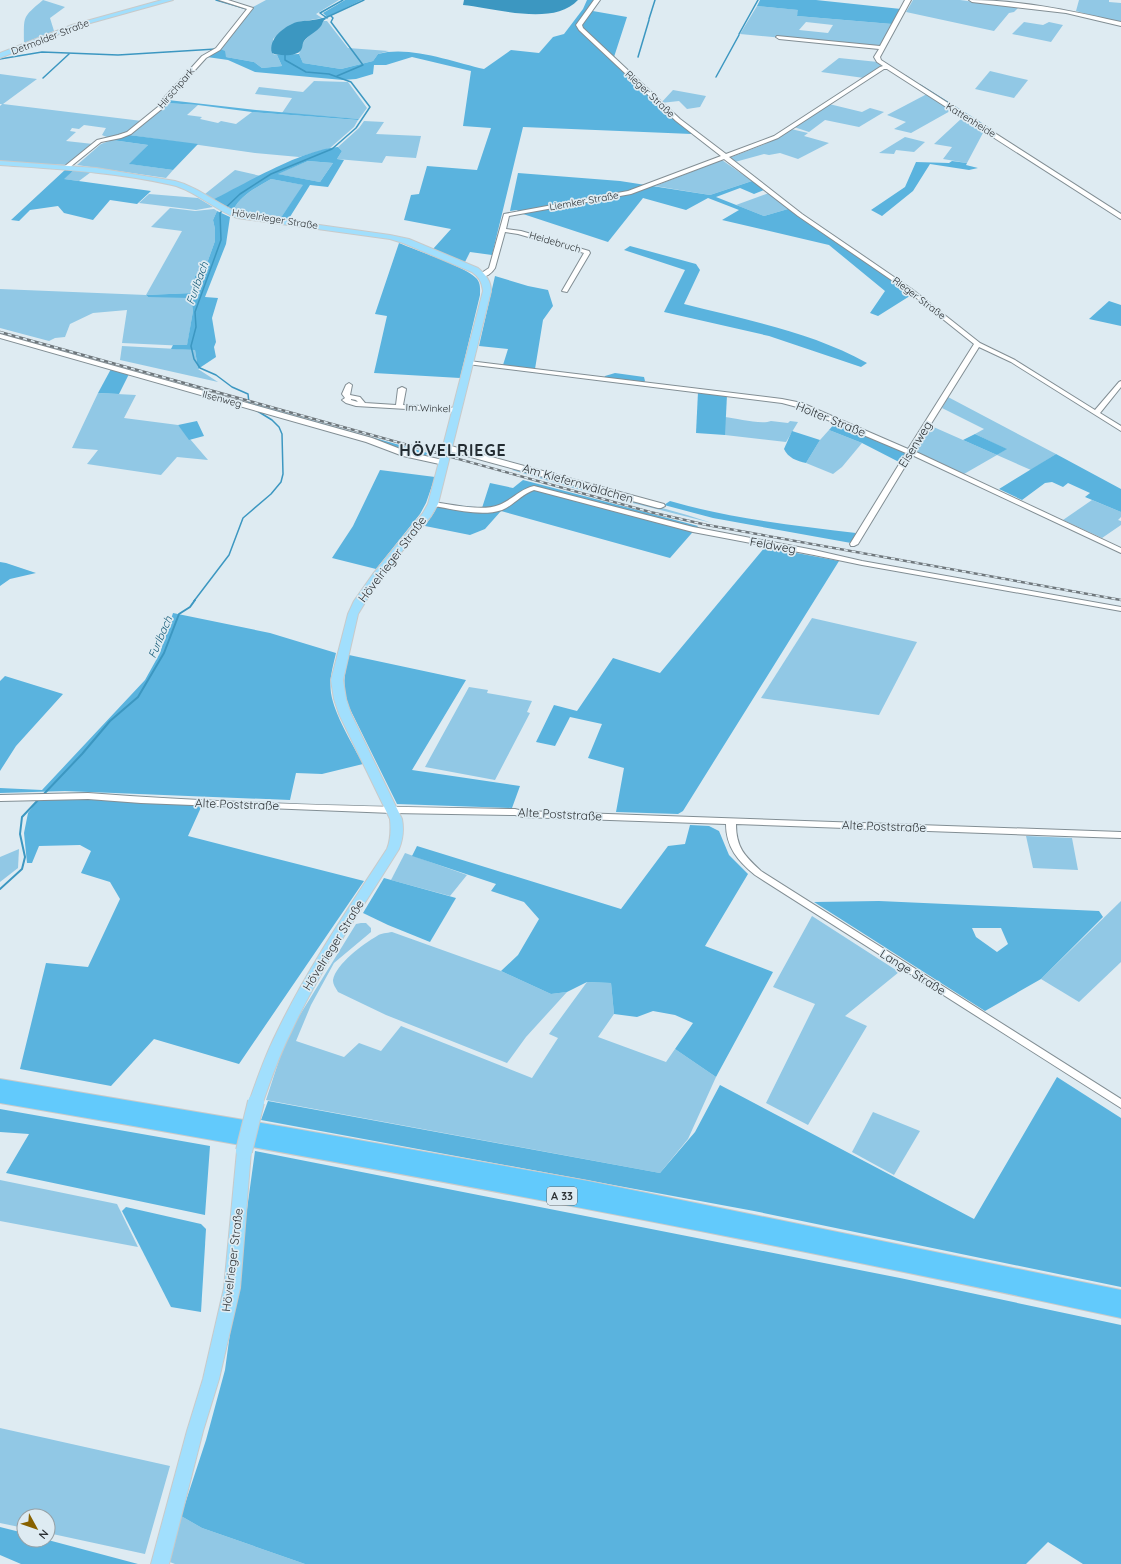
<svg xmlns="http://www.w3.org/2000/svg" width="1121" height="1564" font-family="Quicksand,sans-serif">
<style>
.green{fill:#91c8e5;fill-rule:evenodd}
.forest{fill:#5ab3de;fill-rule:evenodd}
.water{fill:#3c97c1}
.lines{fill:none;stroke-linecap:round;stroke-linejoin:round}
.stream-far1{stroke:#3c97c1;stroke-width:1.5}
.stream{stroke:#3c97c1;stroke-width:2}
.minor-casing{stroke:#828e94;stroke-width:2}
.major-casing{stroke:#c8caca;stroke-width:2}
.highway-casing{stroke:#c8caca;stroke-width:2}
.minor{fill:#fff;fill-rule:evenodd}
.major{fill:#a1dffd;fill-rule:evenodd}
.highway{fill:#62cafc;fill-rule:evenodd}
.rail-casing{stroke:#6f777c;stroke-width:2.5}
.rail{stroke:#deebf2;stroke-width:1.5;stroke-dasharray:4;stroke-linecap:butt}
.major-bridge-casing{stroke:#c8caca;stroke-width:18;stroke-linecap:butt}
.major-bridge{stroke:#a1dffd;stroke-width:16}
.labels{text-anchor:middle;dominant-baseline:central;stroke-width:3.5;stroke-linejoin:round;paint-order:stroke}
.far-street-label{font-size:10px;fill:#2d3235;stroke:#deebf2}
.far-water-label{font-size:11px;font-style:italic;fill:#115875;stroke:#deebf2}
.shield{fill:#deebf2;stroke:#626a6e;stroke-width:1}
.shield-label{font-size:11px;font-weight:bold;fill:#2d3235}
.street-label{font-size:12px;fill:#2d3235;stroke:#deebf2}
.district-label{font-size:16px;font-weight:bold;letter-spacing:1px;fill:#232c32;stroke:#deebf2}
</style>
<rect width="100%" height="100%" fill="#deebf2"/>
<g class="green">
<path d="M43,0L65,7L50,18L54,31L24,43C24,15 22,18 43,0Z"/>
<path d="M266,0H339L316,14L322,18L299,22L284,29L273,39V54L277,55L282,66L262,68L254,62L226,57L220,49L251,8Z"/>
<path d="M913,0H960L1018,8L1014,12L1009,13L994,31L906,12Z"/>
<path d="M1079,0H1115H1109V2L1121,3V24L1076,11Z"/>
<path d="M757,6L799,10L797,16L892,24L879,47L740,34ZM806,22L833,25L828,33L799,30Z"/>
<path d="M323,21H327L348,48L389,51L378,54L373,61L341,69L303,63L299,54C301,49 302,43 306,39C312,32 319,29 323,21Z"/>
<path d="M1024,22L1043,25L1049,22L1063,25L1051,42L1012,34Z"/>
<path d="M839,58L878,62L881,66L864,78L821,72Z"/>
<path d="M990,71L1028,80L1014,98L975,89Z"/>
<path d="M0,74L37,79L3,104L142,121C131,129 116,143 102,135L106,128L84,125L79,129L72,128L70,131L76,132L66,141L93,144L67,165L0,162V106L2,104H0Z"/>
<path d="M314,81L348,82L367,108L359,119L282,113L292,98L255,94L259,87L303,92Z"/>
<path d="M673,90L706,96L700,107L687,109L679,101L661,103Z"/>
<path d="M925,95H928L952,110L911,133L894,129L906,122L887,115Z"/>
<path d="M166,103L198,105L187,115L202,117L200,119L218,123L221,121L236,124L252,112L358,120L354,127L330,148L299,157L255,153L129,135Z"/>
<path d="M829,104L862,112L870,108L884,112L859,127L825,120L809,132L794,127Z"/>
<path d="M962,118H964L984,131L967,163L943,159L952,147L934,144Z"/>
<path d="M364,121L384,122L376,134L421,136L416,158L386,156L382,163L337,159L342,151L338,147L359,128Z"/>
<path d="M791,129L808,133L804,136L829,143L798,159L780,153L769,155L764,154L735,162L729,158L765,144Z"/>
<path d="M905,137L925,142L914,152L896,150L894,154L879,153Z"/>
<path d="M112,140L148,145L130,164L173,170L166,178L77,165L101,144Z"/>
<path d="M722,160L752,181L710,195L655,186Z"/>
<path d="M308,161L333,163L320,182L277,174Z"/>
<path d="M74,170L91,172L79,181L63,179Z"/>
<path d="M235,170L261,176L212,200L205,194Z"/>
<path d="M271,179L304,185L280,219L252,216L233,210C242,194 256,188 271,179Z"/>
<path d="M769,193L788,209L764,216L736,205Z"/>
<path d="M149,194L198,198L213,207L196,210L139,203Z"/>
<path d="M170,208L195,211L214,209L217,211L213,220L215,229V241L206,266L195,276L192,293L146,295L182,231L151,227Z"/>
<path d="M0,289L146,295L148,297H191L193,311L187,346L122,343L127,310L93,313L70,324L65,337L55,338L49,341L0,328Z"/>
<path d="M122,346L195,350L198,369L218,382L120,360Z"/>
<path d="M98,393L136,395L124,418L178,425L208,460L177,457L161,475L87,464L98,450L72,448Z"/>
<path d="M948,397L1056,454L1031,470L997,455L964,474L916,452L914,450L929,425L997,455L1006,449L975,434L984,429L942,408Z"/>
<path d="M725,417C736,418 761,425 771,421L788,423L790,421L798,422L786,442L725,435Z"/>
<path d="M829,430L862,443L842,467L833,474L806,463L820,440Z"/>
<path d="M516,467L687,515L712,523L569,487L512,470Z"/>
<path d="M1092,500L1121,512V517L1118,520L1121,521V525L1102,538L1063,520Z"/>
<path d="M812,618L917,642L879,715L761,698Z"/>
<path d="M469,687L488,690L487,693L532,701L527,712L530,713L495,780L425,767Z"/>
<path d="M1026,836L1072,838L1078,870L1033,868Z"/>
<path d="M19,849L18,868L0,882V857Z"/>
<path d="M405,853L467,875L450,896L391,880Z"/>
<path d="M1121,901V962L1079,1002L1041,979Z"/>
<path d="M812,916L899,972L845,1016L867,1026L808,1125L766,1103L815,1004L773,987Z"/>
<path d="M361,923H366L371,928V932L334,963L311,1005L296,1041L344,1057L359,1043L381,1051L401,1026L532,1078L558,1038L549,1034L587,982L611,983L614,1014L598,1037L666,1062L675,1049L716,1077L688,1139L660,1173L266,1100L282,1051L293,1026L356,924Z"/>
<path d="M392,932L501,971L551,994L567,992L526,1037L507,1063L386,1015L338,992C336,988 333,985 333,980C336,964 363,944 377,936C381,933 387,933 392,932Z"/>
<path d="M873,1112L920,1131L894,1175L852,1152Z"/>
<path d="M0,1180L117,1204L138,1247L0,1221Z"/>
<path d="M0,1428L170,1466L145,1554L48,1533V1516H24V1528L0,1523Z"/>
<path d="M181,1516L202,1528L305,1564H175L167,1561Z"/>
</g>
<g class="forest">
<path d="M345,0H362L327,17L323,13Z"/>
<path d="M587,0H594L587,10L627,17L614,57L615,62L667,112L692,134L523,127L492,255L470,252L465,262L433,249L451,229L404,220L411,195L419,194L427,166L477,170L491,128L463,126L471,71L412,57L386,65H374L373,74L356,79L343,80L255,72L228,60L207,57L220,49L225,51L226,57L254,62L262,68L282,66L277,55L299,54L303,63L341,69L373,61L378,54C409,45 453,62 484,69L511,50L539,53L553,37L564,34L583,9Z"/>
<path d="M760,0H816L901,9L892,24L797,16L798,10L757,6Z"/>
<path d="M168,100L256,110L359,119L358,120L252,112L198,105L166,103Z"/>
<path d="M129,135L198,144L173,170L129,164L148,145L112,140Z"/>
<path d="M338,147L342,151L337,159L344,160L328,187L310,185L288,220L280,219L303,185L271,179C256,188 242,194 233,210L212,200C247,183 301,150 338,147ZM308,161L333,163L320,182L278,174Z"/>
<path d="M952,161L967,163L966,165L978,168L969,170L930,164L913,191L882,216L871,210L905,187L916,162L949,163Z"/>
<path d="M66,169L74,170L64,179L151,191L137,204L110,200L93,220L64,213L58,206L30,210L19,221L11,220Z"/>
<path d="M518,173L620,181L710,195L752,181L764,190L754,194L740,188L716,197L764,216L788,209L913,294L878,316L870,313L885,291L829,245L722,220L739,210L708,198L686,210L643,198L608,242L520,213L517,210L510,211Z"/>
<path d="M217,211L230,217L226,244L205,297L218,298L212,318L216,342L214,347L216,357L198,369L195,350L171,349L173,345H187L193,311L191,298L148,297L146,295L192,293L195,276L206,266L215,241V229L213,220Z"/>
<path d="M399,243C417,251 464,266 476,278C481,283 480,289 480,295L460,378L374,373L387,316L375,314Z"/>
<path d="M630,246L696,264L700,270L684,304C746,320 812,332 867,363L861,367L769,336L664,312L685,270L624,250Z"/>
<path d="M495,276L528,286L548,290L553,306L543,320L535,369L503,365L508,349L479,346Z"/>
<path d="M1109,301L1121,305V326L1089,319Z"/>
<path d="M111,369L129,374L119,394L98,393Z"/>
<path d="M615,373L644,377L645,381L644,382L604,378L605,376Z"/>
<path d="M698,392L727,395L725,435L696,433Z"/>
<path d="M254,404L428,453L424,457L255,407Z"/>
<path d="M197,421L204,436L189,440L178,425Z"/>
<path d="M836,422L906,452L899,462L862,443L829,430Z"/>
<path d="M792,431L820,440L806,463C797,461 788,458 784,449Z"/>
<path d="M975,434L1007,449L997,455L963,440Z"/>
<path d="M1056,454L1121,489V512L1085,497L1090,493L1068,483L1063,487L1052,482L1045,483L1022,500L999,489Z"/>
<path d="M380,470L435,477L426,503L420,514L376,569L332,558L353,526Z"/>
<path d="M523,480L698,526L670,558L501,511L485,529L470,535L425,526L435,511L437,503L482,508L490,483L513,488Z"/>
<path d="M670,501C731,519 794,525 856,533L851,543L713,518L664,505Z"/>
<path d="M765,547L839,561L683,811L678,814L616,812L624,768L588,758L602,724L570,717L555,746L536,742L554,705L577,711L613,658L660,673Z"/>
<path d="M0,562L6,563L36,573L10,579L0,586Z"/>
<path d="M173,613L270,633L336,653C333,666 329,679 331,693C334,714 353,745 363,764L322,774L296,773L290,800L65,791L0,793V788L42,790L145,680L160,653Z"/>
<path d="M349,655L466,680L412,770L520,786L512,808L397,804L349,707C342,686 344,676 349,655Z"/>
<path d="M5,676L63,694L16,746L0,771V681Z"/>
<path d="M39,798H67L203,803L188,836L364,881L239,1064L154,1039L111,1086L20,1069L46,963L88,967L120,899L110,882L81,873L91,851L80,845L39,846L32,863H27L24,833L28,813Z"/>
<path d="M690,825L709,826L719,831L729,855L748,874L705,946L773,972L716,1077L675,1049L693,1023L675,1015L653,1011L637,1017L614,1014L611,983L587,982L567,992L551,994L501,971L518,955L539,919L524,902L491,891L496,884L412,856L417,846L621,909L668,846L685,844Z"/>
<path d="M384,878L456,898L430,942L388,925L363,913Z"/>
<path d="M879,901L1099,911L1103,917L1041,979L985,1011L814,902ZM972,928H1001L1008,944L997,952L976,937Z"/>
<path d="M1057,1077L1121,1118V1287L754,1211L261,1120L268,1101L660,1173L695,1132L720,1085L974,1219Z"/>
<path d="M0,1109L210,1146L205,1215L6,1173L29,1134L0,1132Z"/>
<path d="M255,1151L900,1278L1121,1325V1564H1083L1048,1542L1026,1564H305L202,1528L181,1516L206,1440L225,1370Z"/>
<path d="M126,1207L201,1224L206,1229L201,1312L171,1307L122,1211Z"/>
<path d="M0,1527L24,1533V1540H48L138,1564H21L0,1555Z"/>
</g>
<g class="water">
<path d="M464,0H578C553,27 495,8 463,5Z"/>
<path d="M322,18L326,19C322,21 323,23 321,26C317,32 308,35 304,41C302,44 303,47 301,50C297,57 278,56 272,53C268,39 284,26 297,22C305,20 314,21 322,18Z"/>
</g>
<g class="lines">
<g class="stream-far1">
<path d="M216,0L247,9"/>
<path d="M331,16L333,18L331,22L363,65L337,76"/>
<path d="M327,18L320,13L343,0"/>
<path d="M323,19L364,0"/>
<path d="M649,19L655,0"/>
<path d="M739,34L758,0"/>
<path d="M638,57L649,20"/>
<path d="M0,59L42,52L118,55L216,49"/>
<path d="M906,76L915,82"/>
<path d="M716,77L739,35"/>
<path d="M43,78L69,54"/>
<path d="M920,85L993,131"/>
<path d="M252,405L249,403L248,394L232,387L216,375L200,368L194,359L191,346L196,327L195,312L221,240L220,213L240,194L271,174L332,149L356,128L370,107L351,82L329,74L306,72L285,60V53"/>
<path d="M194,601L229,555L243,518L271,494L281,482L283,474L282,434L279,427L272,420L254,409"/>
</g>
<g class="stream">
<path d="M42,796L82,754L110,721L138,697L164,653L179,614L190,607L195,600"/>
<path d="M0,889L22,869L25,857L20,834L22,817L39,799"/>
</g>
<g class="minor-casing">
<g id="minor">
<path d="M219,0H228L253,8L220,50L206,58L167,101L163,108L131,134L121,138L101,142L69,168H65V166L97,140L118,135L127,132L159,106L163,99L202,56L216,48L247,9Z"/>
<path d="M594,0H600L582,25L583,28L680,119L726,154L774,136L880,67L883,66L877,62L874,57L879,49L779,39L776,37L777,36L880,46L905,0H911L880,57L881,60L1121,214V219L1119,218L887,69H884L778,138L729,157L802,214L913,290L980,343L1015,360L1095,410L1119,382L1121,381V387L1100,413L1121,426V431L1011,362L979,347L914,451L1121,548V553L912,455L858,544L854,546H851L850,544L906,453L797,407L782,403L467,364L466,363L469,361L782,399L802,403L908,449L974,344L909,292L798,216L724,159L631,194L509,216L506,229L521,231L589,251L590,253L567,292L562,291L584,253L518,234L505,232L495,268C492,273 486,278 480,276V274L489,268L504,214L628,191L721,156L676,121L579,30L576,25Z"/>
<path d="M969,0C1021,0 1072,11 1121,22V26L1066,13L972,2Z"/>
<path d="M0,334L372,438L408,452L447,461L448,463L444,465L403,456L366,442L0,338Z"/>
<path d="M349,383L352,385L350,395L360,397L365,403L396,405L398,389L402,387L406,389L403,405L457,408L461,410L457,412L356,406L346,403L342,400L345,398L342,394L346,385ZM351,399L356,400L358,402L351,400Z"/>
<path d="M445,446H451L664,504L665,506L661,508H658L445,450Z"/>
<path d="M534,486L693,527L814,550L862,561L1121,607V611L862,565L814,555L693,532L534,490C522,494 514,505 502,510C481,517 454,509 433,506L429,504L433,502C450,504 482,512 499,505C512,500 520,489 534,486Z"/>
<path d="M88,793C230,804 373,807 515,809L523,811L1121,832V838L736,824C736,848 745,856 761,871L1121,1099V1108L755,875C738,861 726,847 726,824L523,817L515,815L392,813L141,803L88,799L0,801V795Z"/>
</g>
</g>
<g class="major-casing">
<g id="major">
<path d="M162,0H173L76,27L0,58V53L72,25Z"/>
<path d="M0,161L96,168L175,181C199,187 218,205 241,214L390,235L409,239L478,268C486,275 491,281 491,291L438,504L431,516L380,578L358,614L343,680L346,699L351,714L402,819C404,830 403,839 399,849C361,910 320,969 290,1034C279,1056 271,1079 263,1102L261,1106L256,1107L251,1106L249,1102C257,1079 265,1056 276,1034C307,969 348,909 387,849C391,839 391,830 390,819L339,714L334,699L331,680L348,614L354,601L373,574L423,513L428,504L483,291C482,282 479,277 472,272L403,243L390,239L237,218C215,210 194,190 172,185C117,172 56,169 0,165Z"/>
<path d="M244,1145L249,1147L251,1151L240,1288L219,1379L203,1431L169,1564H151L187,1431L203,1379L224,1288L237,1151L239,1147Z"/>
</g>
</g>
<g class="highway-casing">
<path id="highway" d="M0,1079L285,1127L588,1181L1121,1290V1318C749,1237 375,1167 0,1103Z"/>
</g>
<use href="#minor" class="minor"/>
<use href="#major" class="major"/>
<use href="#highway" class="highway"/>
<g class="rail-casing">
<path id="rail" d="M0,332L650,512L707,525L1121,600"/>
</g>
<use href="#rail" class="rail"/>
<g class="major-bridge-casing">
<path id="major-bridge" d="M244,1151L256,1102"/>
</g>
<use href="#major-bridge" class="major-bridge"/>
</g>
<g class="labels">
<g class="far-street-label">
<text transform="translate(50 37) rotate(-21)">Detmolder Straße</text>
<text transform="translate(176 88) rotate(-49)">Hirschpark</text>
<text transform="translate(650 94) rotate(43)">Rieger Straße</text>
<text transform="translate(971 120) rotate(32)">Kattenheide</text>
<text transform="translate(584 201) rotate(-10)">Liemker Straße</text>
<text transform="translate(275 219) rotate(9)">Hövelrieger Straße</text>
<text transform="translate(555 242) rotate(16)">Heidebruch</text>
<text transform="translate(919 298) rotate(37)">Rieger Straße</text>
<text transform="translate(222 399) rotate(15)">Ilsenweg</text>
<text transform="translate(428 408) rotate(2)">Im Winkel</text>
</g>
<g class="far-water-label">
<text transform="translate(197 283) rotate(-70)">Furlbach</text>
<text transform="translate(160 637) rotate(-67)">Furlbach</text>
</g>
<rect class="shield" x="547" y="1187" width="30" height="18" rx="3"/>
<g class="shield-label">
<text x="562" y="1196">A 33</text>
</g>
<g class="street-label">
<text transform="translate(831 419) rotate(22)">Holter Straße</text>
<text transform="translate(915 444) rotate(-58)">Eisenweg</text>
<text transform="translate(578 483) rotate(16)">Am Kiefernwäldchen</text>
<text transform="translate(773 545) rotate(10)">Feldweg</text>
<text transform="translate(392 559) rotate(-53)">Hövelrieger Straße</text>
<text transform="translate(237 804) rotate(2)">Alte Poststraße</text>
<text transform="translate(560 814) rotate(3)">Alte Poststraße</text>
<text transform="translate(884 826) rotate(2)">Alte Poststraße</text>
<text transform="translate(333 945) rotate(-58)">Hövelrieger Straße</text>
<text transform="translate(913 972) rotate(32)">Lange Straße</text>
<text transform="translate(232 1260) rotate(-83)">Hövelrieger Straße</text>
</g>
<g class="district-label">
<text x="453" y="450">HÖVELRIEGE</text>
</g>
</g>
<g transform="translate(36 1528) rotate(130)"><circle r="19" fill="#deebf2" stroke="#97a1a6"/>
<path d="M0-3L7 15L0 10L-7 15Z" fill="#876100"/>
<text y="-6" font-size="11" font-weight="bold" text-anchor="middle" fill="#2d3235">N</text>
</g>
</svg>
